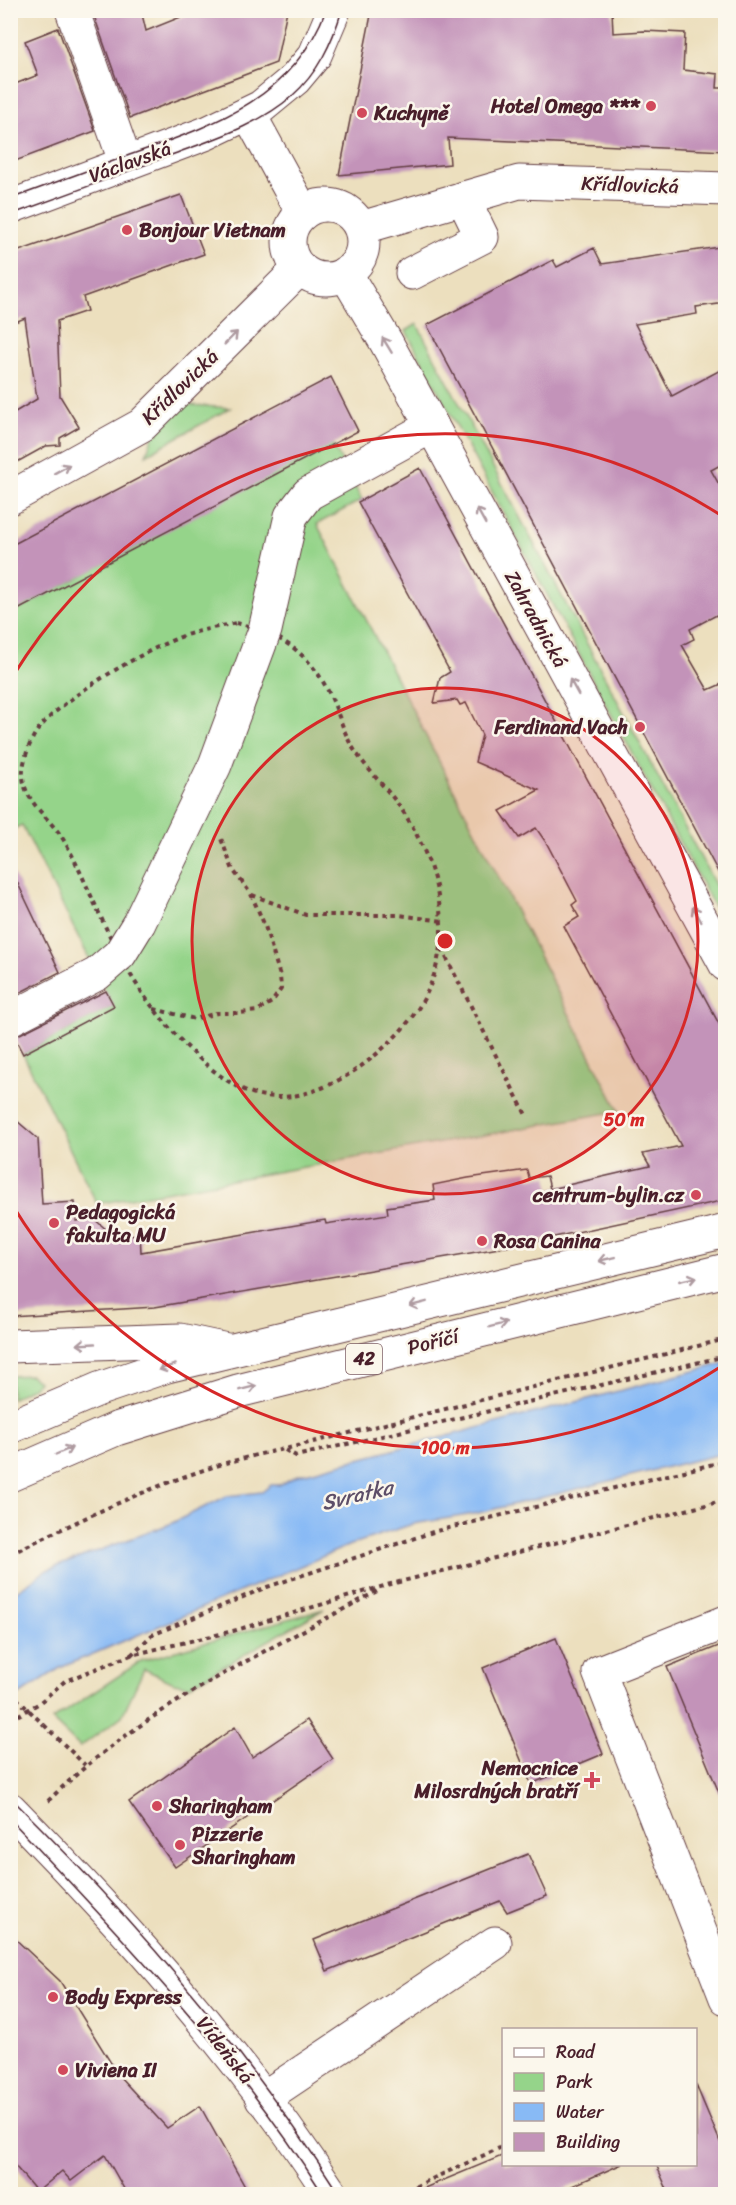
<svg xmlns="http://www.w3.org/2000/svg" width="736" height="2205" viewBox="0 0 736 2205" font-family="Sriracha,sans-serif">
<rect width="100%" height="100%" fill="#fbf7ec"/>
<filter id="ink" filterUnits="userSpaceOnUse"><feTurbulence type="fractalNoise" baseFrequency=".0167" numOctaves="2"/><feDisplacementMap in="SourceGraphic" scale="12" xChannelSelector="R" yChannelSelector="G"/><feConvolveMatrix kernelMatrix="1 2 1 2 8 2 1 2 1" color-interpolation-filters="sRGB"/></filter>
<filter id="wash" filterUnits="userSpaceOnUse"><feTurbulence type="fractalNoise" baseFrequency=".008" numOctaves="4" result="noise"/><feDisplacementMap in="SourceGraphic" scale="24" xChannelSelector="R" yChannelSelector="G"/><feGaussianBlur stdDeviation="1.35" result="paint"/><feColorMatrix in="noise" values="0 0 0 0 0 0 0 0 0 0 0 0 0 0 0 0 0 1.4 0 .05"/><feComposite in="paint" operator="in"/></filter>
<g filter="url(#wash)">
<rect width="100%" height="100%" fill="#ecdfbe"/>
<!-- green -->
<g fill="#95d48a" stroke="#707a5a" stroke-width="1.5">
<polygon points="417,324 725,903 725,927 406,331"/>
<polygon points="165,403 230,408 146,455"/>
<polygon points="332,443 362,500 317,524 619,1111 97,1204 23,1054 113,1006 22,825 11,830 11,613"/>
<polygon points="30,1375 38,1381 35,1386 11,1399 11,1376"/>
<polygon points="324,1609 189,1686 174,1683 144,1669 122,1716 80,1747 52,1720 141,1661"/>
</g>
<!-- water -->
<polygon fill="#88baf5" stroke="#696c90" stroke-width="1.5" points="725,1363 725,1453 474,1514 413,1524 350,1545 60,1668 11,1700 11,1595 47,1570 170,1524 227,1496 262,1492 271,1485 279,1485 298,1475"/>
<g id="blocks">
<!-- building -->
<g fill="#c393b9">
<polygon points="92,10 141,10 146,31 198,10 287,10 276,63 130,118"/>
<polygon points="372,10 612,10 613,33 644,31 685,33 683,70 718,74 717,88 726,88 726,151 448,138 450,164 339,175"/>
<polygon points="58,28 95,131 10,163 10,86 38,75 25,41"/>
<polygon points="181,195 204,254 83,297 87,311 57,321 60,396 79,427 60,438 60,445 46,446 10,466 10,415 37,399 25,318 10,324 10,254"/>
<polygon points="726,246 726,303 696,307 697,314 635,324 672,396 726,367 726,462 711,470 726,497 726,610 690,629 694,639 682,645 708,690 726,682 726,887 427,325 553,260 557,267 594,248 602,264"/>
<polygon points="331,377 358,431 10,614 10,546"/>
<polygon points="420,468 726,1037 726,1200 517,1245 155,1307 10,1316 10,1115 38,1139 42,1204 75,1202 76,1221 94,1219 114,1236 140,1234 141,1252 325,1220 326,1224 388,1214 387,1207 435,1200 433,1185 468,1178 527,1170 529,1178 547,1176 550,1189 650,1166 643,1154 681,1146 564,926 579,917 572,905 577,901 547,844 536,828 519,838 500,811 539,790 475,762 482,735 466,703 460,705 457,700 434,703 440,678 450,672 358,502"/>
<polygon points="10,867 60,972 15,995 10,985"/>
<polygon points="106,991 114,1006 23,1054 14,1037"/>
<polygon points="556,1638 603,1754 531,1784 483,1668"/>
<polygon points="726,1643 726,1806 725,1807 667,1667"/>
<polygon points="307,1720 333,1759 175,1867 129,1802 235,1727 252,1757"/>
<polygon points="528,1854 547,1896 507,1912 500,1901 327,1971 314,1940"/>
<polygon points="10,1934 60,1981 119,2076 167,2128 200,2106 249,2194 127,2194 105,2155 71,2181 62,2171 37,2192 10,2160"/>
<polygon points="696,2085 726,2156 726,2194 669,2194 656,2164 696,2164"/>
<polygon points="504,2155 504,2164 622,2164 554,2194 410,2194"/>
</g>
</g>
</g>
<g filter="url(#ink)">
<use href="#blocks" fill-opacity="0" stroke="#623c41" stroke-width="1.5"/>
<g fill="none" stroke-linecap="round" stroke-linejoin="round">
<!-- minor casing -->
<g stroke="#623c41" stroke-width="35">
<g id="minor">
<polyline points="72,10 126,164"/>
<polyline points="249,114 303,213"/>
<circle cx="326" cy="242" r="37"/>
<polyline points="10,207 207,133 261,107 295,79 315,55 334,10"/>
<polyline points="361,228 519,182 726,189"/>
<polyline points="345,273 386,342 726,965"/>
<polyline points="412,273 482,237 463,198"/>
<polyline points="10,498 142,425 300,268"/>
<polyline points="10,1019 97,974 120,954 139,923 215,765 265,630 291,516 308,494 432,426"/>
<polyline points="10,1346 180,1340 227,1350"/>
<polyline points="726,1622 599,1672 726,1998"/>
<polyline points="262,2099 495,1943"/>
</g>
</g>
<!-- major casing -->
<g stroke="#623c41" stroke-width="35">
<g id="major">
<polyline points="10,1427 99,1389 167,1366 726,1231"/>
<polyline points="10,1475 116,1429 238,1391 726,1270"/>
<path d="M10 1809C127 1928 240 2054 331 2194"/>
</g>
</g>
<!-- path -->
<g stroke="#623c41" stroke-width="4" stroke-dasharray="4.5 4.5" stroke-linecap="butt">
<path d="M236 623C276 632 306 650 326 687 336 705 341 725 350 743 365 769 388 788 404 813 445 876 459 959 409 1021 374 1064 310 1111 252 1093 218 1082 176 1038 155 1010 120 967 99 911 75 861 69 849 63 837 54 827 39 809 21 795 23 769 25 755 31 737 41 726 69 694 143 651 183 636 200 630 218 627 236 623Z"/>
<polyline points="252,895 306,915 399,915 443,921"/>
<polyline points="442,949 526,1115"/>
<polyline points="154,1009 195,1019 217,1013 239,1013 257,1011 272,1002 281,989 280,976 265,926 251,894 233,870 220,836"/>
<polyline points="285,1450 296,1456 726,1356"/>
<path d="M10 1554C99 1511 187 1467 285 1449L726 1339"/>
<polyline points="131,1655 152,1635 267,1587 436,1531 726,1461"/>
<polyline points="10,1720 38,1704 65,1681 131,1655 233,1631 387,1585 726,1500"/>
<polyline points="44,1725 85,1765"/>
<path d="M48 1801C140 1709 266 1652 379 1590"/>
<polyline points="399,2194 504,2146"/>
</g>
<!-- minor -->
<use href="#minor" stroke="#fff" stroke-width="33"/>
<!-- major -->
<use href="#major" stroke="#fff" stroke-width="33"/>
<!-- tram -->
<g stroke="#4a1f2b" stroke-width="1.5">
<path d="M10 199C49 185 88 170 127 156 210 126 292 101 326 10"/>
<path d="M10 215C65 195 119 175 174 154 214 139 259 125 292 96 318 73 332 43 342 10"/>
<path d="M10 1797C132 1917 247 2050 339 2194"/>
<path d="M10 1819C122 1937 236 2057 323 2194"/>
</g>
<!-- path-bridge -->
<polyline stroke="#623c41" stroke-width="4" stroke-dasharray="4.5 4.5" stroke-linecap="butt" points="10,1692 44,1725"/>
</g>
<!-- one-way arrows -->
<defs><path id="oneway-shaft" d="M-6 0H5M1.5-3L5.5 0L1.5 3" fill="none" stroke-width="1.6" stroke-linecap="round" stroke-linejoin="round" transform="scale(1.5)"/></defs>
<g stroke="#ae9aa0">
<use href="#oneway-shaft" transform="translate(231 338) rotate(-45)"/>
<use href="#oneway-shaft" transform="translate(387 345) rotate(-121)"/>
<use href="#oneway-shaft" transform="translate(62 469) rotate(-29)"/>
<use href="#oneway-shaft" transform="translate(481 516) rotate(-119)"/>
<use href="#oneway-shaft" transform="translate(574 687) rotate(-119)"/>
<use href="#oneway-shaft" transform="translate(697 914) rotate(-119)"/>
<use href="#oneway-shaft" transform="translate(607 1259) rotate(167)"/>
<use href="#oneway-shaft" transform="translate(688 1279) rotate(-13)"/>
<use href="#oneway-shaft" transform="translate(418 1304) rotate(166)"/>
<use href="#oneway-shaft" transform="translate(498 1325) rotate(-14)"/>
<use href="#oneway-shaft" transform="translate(86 1344) rotate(177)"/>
<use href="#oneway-shaft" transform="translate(167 1367) rotate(163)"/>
<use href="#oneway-shaft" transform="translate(248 1388) rotate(-14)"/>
<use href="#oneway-shaft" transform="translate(64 1451) rotate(-23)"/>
</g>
</g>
<!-- distance rings -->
<circle cx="445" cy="941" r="253" fill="#d62828" fill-opacity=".12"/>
<g fill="none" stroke="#d62828" stroke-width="3">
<circle cx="445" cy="941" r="253"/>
<path d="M725 1364A507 507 0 0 1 13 1206M13 676A507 507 0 0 1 725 518"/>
</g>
<!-- markers -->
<g fill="#d1495b" stroke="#fbf7ec" stroke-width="2">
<circle cx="651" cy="106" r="6"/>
<circle cx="362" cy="113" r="6"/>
<circle cx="127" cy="230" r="6"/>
<circle cx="640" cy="727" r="6"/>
<circle cx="696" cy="1195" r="6"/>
<circle cx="54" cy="1223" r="6"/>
<circle cx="482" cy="1241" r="6"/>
<path d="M589 1771h6v6h6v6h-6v6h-6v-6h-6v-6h6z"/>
<circle cx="157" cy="1806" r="6"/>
<circle cx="180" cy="1845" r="6"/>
<circle cx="53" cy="1997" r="6"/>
<circle cx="63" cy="2070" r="6"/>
</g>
<g text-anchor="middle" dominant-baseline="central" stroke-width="5" stroke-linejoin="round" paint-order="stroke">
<!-- shield labels -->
<rect fill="#fbf7ec" stroke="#7f6065" stroke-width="1.5" x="346" y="1344" width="36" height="30" rx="4.5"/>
<g font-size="18" font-weight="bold" fill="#4a1f2b">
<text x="364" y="1359">42</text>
</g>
<!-- poi labels -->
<g font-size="20" font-weight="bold" fill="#4a1f2b" stroke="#fbf7ec" text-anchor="start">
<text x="639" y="106" text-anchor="end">Hotel Omega ***</text>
<text x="374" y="113">Kuchyně</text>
<text x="139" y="230">Bonjour Vietnam</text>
<text x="628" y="727" text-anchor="end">Ferdinand Vach</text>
<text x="684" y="1195" text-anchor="end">centrum-bylin.cz</text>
<text x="66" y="1212">Pedagogická<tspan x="66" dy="23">fakulta MU</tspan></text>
<text x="494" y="1241">Rosa Canina</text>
<text x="578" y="1768" text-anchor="end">Nemocnice<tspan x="578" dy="23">Milosrdných bratří</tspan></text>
<text x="169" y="1806">Sharingham</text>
<text x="192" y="1834">Pizzerie<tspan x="192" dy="23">Sharingham</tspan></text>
<text x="65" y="1997">Body Express</text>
<text x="75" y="2070">Viviena II</text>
</g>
<!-- street labels -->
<g font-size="20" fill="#4a1f2b" stroke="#fbf7ec">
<text transform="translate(130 162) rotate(-20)">Václavská</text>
<text transform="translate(630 185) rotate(2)">Křídlovická</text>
<text transform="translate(180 387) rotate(-44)">Křídlovická</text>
<text transform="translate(536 619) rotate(61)">Zahradnická</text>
<text transform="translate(433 1342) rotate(-14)">Poříčí</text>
<text transform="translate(225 2050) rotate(52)">Vídeňská</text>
</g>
<!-- water labels -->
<g font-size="21" font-style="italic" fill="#5d4e68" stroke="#fbf7ec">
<text transform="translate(357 1495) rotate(-13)">Svratka</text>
</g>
</g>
<circle cx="445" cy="941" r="9" fill="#d62828" stroke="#fbf7ec" stroke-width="3"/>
<g font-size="18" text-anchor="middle" font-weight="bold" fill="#d62828" stroke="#fbf7ec" stroke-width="5" stroke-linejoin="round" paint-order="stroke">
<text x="624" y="1126">50 m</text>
<text x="445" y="1454">100 m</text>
</g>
<!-- margin -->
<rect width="736" height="2205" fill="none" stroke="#fbf7ec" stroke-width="36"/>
<!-- legend -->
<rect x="502" y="2028" width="195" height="138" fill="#fbf7ec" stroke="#b4a19f" stroke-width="1.5"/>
<rect x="514" y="2048" width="30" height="9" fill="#ffffff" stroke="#b4a19f" stroke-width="1.5"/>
<text x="556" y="2058" font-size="18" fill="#4a1f2b">Road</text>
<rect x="514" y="2073" width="30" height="18" fill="#95d48a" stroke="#b4a19f" stroke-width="1.5"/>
<text x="556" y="2088" font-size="18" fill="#4a1f2b">Park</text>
<rect x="514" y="2103" width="30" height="18" fill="#88baf5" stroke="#b4a19f" stroke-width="1.5"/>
<text x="556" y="2118" font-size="18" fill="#4a1f2b">Water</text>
<rect x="514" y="2133" width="30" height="18" fill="#c393b9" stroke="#b4a19f" stroke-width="1.5"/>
<text x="556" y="2148" font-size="18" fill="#4a1f2b">Building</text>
</svg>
